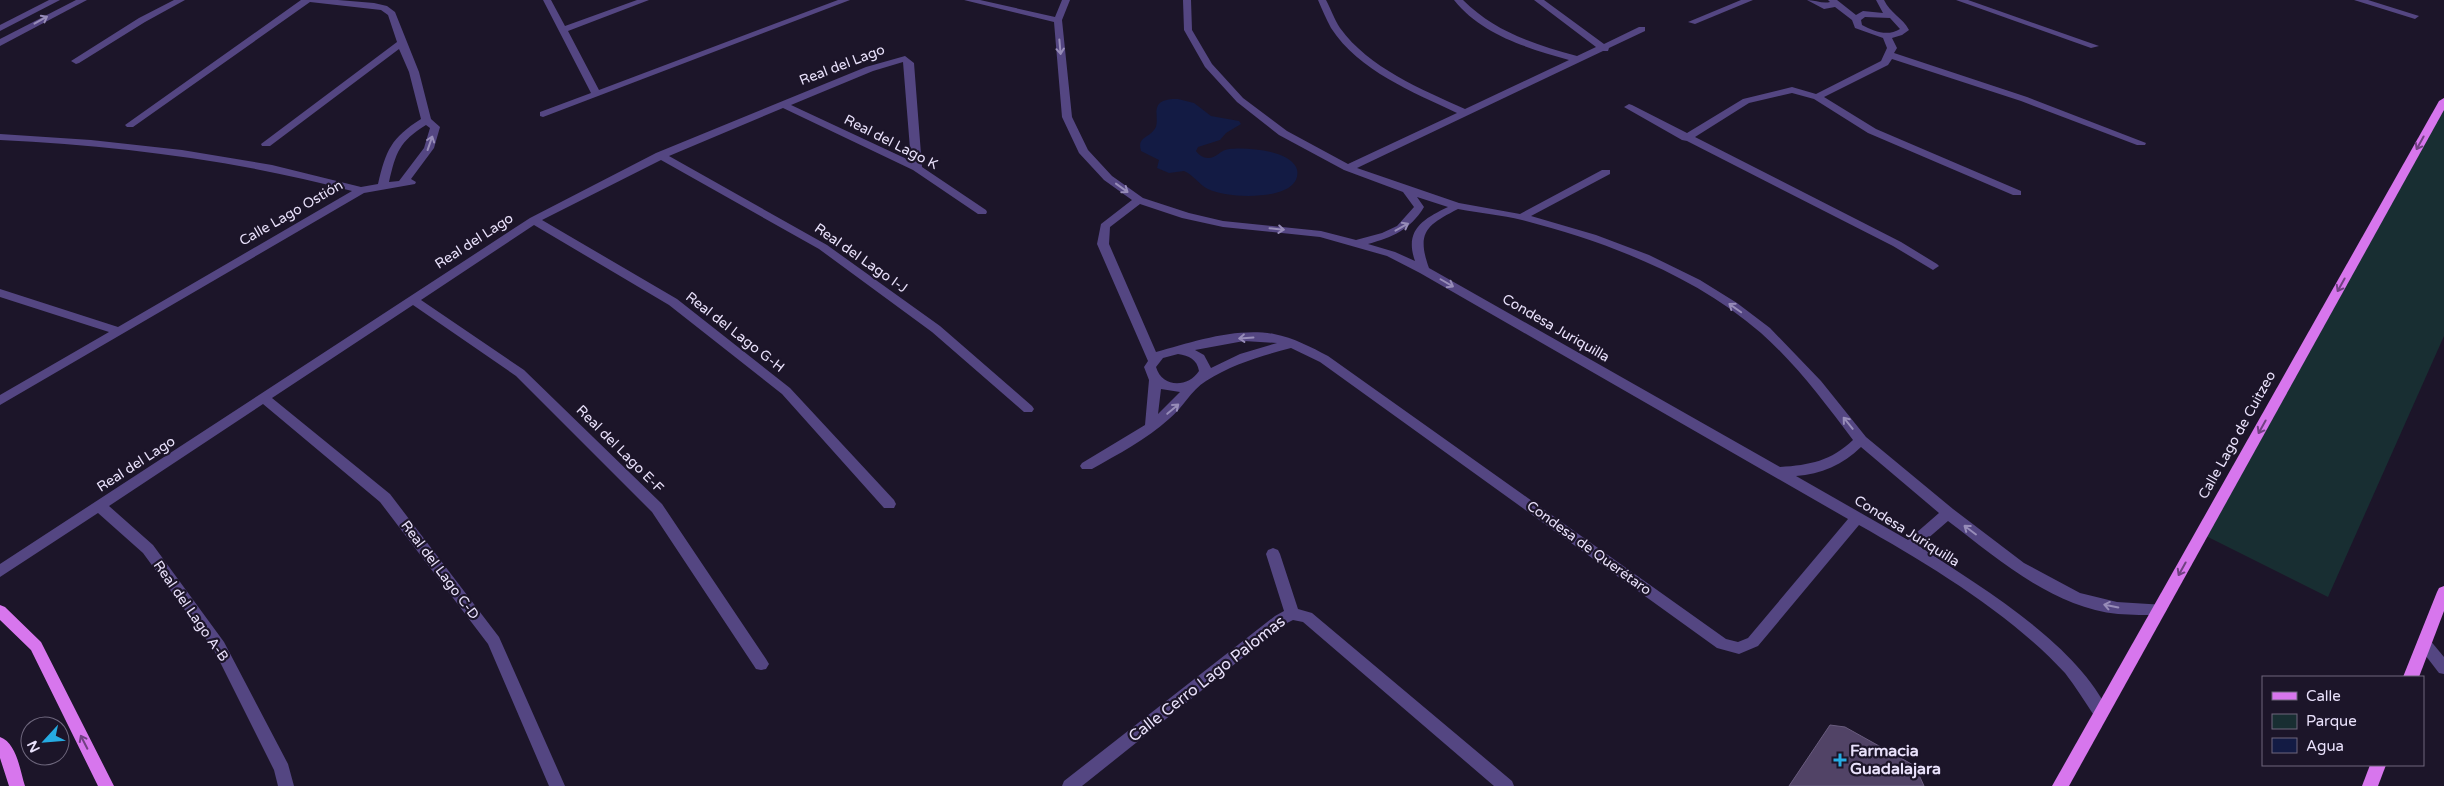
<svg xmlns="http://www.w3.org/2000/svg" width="2444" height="786" viewBox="0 0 2444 786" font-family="'Varela Round',sans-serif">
<rect width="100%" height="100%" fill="#1c1529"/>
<!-- green -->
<polygon fill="#182e32" points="2444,101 2444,336 2328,597 2202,534"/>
<!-- water -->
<path fill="#131b44" d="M1178 99 1194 103 1211 116 1239 121 1241 124 1226 133 1220 140 1198 147 1196 151C1199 155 1203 158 1208 158 1217 158 1220 150 1229 149 1246 147 1287 150 1296 167 1299 173 1297 180 1293 184 1279 200 1225 198 1208 189 1199 185 1194 175 1184 171L1169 173 1157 168 1159 160 1141 151C1137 137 1147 139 1154 130 1163 120 1144 98 1178 99Z"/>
<!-- building -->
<polygon fill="#514366" stroke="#695c7e" points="1830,725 1845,727 1915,766 1924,786 1789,786"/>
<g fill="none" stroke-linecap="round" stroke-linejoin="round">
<!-- minor -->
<g fill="#544682" fill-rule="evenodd">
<polygon points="49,0 60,0 0,31 0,25"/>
<polygon points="76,0 87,0 0,46 0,39"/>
<polygon points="174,0 185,0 145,22 79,63 76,64 71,61 139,18"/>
<path d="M301 0H338L374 3 387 6 395 12 419 72 431 119 440 127 434 148 411 179 416 182 415 184 364 193 0 405V395L109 332 0 297V289L118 327 352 191C236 160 119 146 0 140V134L91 140 182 150 272 165 361 187 378 184C386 150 391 138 421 119L409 72 399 49 270 146H262L261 144 397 42 388 15 381 10 310 2 133 127H127L125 125ZM426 125 430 128 424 148 399 181 389 182C396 152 399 142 426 125Z"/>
<polygon points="543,0 551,0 565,26 637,0 649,0 568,31 599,90 838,0 850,0 543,117 540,116 540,112 591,93"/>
<path d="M964 0H980L1055 17 1062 0H1070L1062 20 1072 117 1088 150 1112 176 1143 198 1189 213 1223 221 1321 231 1356 240 1382 233 1397 226 1414 207 1403 192 1344 170 1279 135 1237 102 1205 67 1184 30 1183 0H1191L1192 30 1212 64 1243 98 1287 131 1348 164 1457 113C1413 92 1359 71 1331 28 1326 19 1322 9 1318 0H1326C1331 9 1334 19 1340 28 1369 68 1421 89 1465 109L1569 60C1527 48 1482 35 1454 0H1463C1495 32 1534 44 1577 56L1596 47 1534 0H1544L1604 44 1639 27H1645V31L1609 48 1608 51H1603L1357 168 1459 203 1520 214 1602 170H1610V174L1531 216 1596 235 1649 255 1700 280 1737 303 1770 328 1821 381 1866 437 1953 509 2024 563 2080 593 2117 602 2165 605 2167 609 2165 613 2160 615C2146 615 2132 615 2118 614 2052 607 1998 559 1948 521L1919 546C1982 588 2075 642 2109 712L2107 717 2101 719 2095 717C2085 702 2076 687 2065 673 2011 614 1928 564 1859 525L1758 646 1739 654 1717 648 1320 362 1291 348C1261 356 1233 364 1206 381 1191 390 1183 408 1169 419 1146 440 1118 454 1092 469H1082L1080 466 1082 463 1145 425 1149 380 1144 367 1148 361 1097 244 1101 224 1132 200 1104 180 1079 153 1062 117 1054 22ZM1417 197 1448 207C1423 219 1404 230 1415 261L1395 252 1368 244C1393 237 1410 230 1424 207ZM1140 204 1182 218 1223 227 1320 237 1387 256 1420 273 1848 519 1748 638 1738 642 1726 639 1328 356C1311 347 1294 338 1274 334 1236 327 1192 342 1156 352L1109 244 1110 227ZM1458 209C1480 213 1502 215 1522 220 1607 242 1694 275 1761 333 1796 364 1825 403 1853 440 1831 461 1810 465 1780 467L1429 268C1416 232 1427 225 1458 209ZM1244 341 1277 343 1240 354 1211 368 1204 355 1195 350ZM1178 354C1189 356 1197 359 1199 371 1188 388 1162 388 1156 367L1163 358ZM1161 389 1180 392 1158 414ZM1861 447 1939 513 1908 540 1796 476C1821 474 1843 465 1861 447Z"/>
<polygon points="1741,0 1753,0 1695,24 1688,22"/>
<path d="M1807 0C1815 0 1823 4 1830 2L1828 0H1837L1856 15 1863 11 1883 13 1876 0H1884C1890 13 1903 18 1909 30L1902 35 1892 38 1897 48 1894 53 2027 97 2146 143 2145 145H2137L2021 101 1892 59 1888 65 1824 97 1876 129 2021 191V195H2013L1868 133 1814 99 1792 93 1749 103 1695 137 1901 242 1937 264 1939 266 1933 270 1893 246 1687 141 1682 140 1624 107 1629 104 1632 105 1687 133 1743 99 1792 87 1816 94 1881 61 1887 48 1883 38 1855 28 1852 20 1835 7 1824 9ZM1865 17 1890 18 1900 29C1887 37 1874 31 1862 25L1861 20Z"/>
<polygon points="1956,0 1968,0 2099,46 2091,48"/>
<polygon points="2354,0 2368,0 2419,16 2415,19"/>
<path d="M905 56 914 63 922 167 986 210 987 212 986 214H978L913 170 783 108 669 156 827 245 940 326 1032 406 1034 409 1032 412H1024L932 332 819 249 661 160 542 220 677 299 790 388 894 500 896 504 894 508H884L782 394 669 305 534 225 421 300 524 370 662 504 766 659 769 664 766 669 761 670 756 669 652 512 516 376 413 305 272 398 390 494 499 637 565 786H549L488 644 380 502 263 404 109 506 153 545 224 642 288 764 294 786H278L274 770 214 650 143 553 98 513 0 577V564L530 218 656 153 866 67ZM903 62 911 161 791 105 873 71Z"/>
<polygon points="1273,548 1278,550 1280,554 1298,609 1312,613 1512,781 1514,786 1494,786 1303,622 1293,620 1285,624 1082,786 1062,786 1064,781 1275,616 1284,611 1266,554 1268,550"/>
<polygon points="2424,637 2429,639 2444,657 2444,674 2439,673 2419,647 2417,643 2419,639"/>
</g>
<!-- major -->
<g fill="#d776ed" fill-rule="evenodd">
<polygon points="2444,98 2444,110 2069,786 2052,786 2439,101"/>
<polygon points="2444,586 2444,611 2419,677 2403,677 2437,592 2439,588"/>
<polygon points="0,605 5,607 41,642 114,786 98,786 31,650 0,620"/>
<path d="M0 737C17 743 20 771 25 786H9L0 758Z"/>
<polygon points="2370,765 2386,765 2378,786 2362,786"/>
</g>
</g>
<!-- one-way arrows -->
<defs><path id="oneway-shaft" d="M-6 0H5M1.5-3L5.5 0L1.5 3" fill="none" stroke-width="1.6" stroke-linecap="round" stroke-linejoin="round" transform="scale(1.25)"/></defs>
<g stroke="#978cb8">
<use href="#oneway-shaft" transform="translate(41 20) rotate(-29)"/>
<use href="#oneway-shaft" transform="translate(1060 47) rotate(85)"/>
<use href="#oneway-shaft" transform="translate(430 143) rotate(-71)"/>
<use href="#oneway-shaft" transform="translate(1122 188) rotate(36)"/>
<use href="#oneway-shaft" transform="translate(1402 227) rotate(-29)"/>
<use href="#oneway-shaft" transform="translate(1277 229) rotate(6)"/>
<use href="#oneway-shaft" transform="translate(1447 283) rotate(30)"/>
<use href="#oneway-shaft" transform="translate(1735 308) rotate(-145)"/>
<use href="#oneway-shaft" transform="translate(1246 338) rotate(176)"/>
<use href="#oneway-shaft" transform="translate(1173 409) rotate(-40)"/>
<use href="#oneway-shaft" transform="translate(1848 423) rotate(-129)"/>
<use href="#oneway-shaft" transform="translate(1970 530) rotate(-143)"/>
<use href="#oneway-shaft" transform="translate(2111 606) rotate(-169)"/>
</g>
<g stroke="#704181">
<use href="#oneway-shaft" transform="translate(2420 143) rotate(119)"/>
<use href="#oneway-shaft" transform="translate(2341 285) rotate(119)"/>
<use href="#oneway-shaft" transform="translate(2262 427) rotate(119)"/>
<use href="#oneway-shaft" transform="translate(2182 569) rotate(119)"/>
<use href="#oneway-shaft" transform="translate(84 742) rotate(-117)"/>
</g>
<!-- markers -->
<path fill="#26abe2" stroke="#1c1529" stroke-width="2" d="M1837.5 752.5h5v5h5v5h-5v5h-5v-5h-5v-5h5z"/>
<g text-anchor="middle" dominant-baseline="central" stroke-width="4.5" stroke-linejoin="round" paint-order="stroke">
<!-- street labels -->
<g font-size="14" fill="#e9e1fb" stroke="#1c1529">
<text transform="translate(842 65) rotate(-21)">Real del Lago</text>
<text transform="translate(891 142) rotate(27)">Real del Lago K</text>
<text transform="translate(291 213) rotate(-30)">Calle Lago Ostión</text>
<text transform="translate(474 241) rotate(-33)">Real del Lago</text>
<text transform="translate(861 258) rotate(35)">Real del Lago I-J</text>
<text transform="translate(1556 328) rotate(30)">Condesa Juriquilla</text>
<text transform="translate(735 332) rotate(38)">Real del Lago G-H</text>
<text transform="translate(2237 435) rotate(-61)">Calle Lago de Cuitzeo</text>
<text transform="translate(620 449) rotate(45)">Real del Lago E-F</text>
<text transform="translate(136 464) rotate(-33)">Real del Lago</text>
<text transform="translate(1907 531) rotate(32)">Condesa Juriquilla</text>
<text transform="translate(1589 548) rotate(36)">Condesa de Querétaro</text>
<text transform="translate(440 570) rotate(53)">Real del Lago C-D</text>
<text transform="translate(191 611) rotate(55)">Real del Lago A-B</text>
</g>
<!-- near-street labels -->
<g font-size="16" fill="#e9e1fb" stroke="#1c1529">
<text transform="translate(1207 679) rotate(-38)">Calle Cerro Lago Palomas</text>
</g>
<!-- near-poi labels -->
<g font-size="16" font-weight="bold" fill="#e9e1fb" stroke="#1c1529" text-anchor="start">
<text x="1850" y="751">Farmacia<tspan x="1850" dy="18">Guadalajara</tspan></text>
</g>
</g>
<!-- legend -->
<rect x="2262" y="676" width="162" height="90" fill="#1c1529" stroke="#6e677d"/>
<rect x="2272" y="692" width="25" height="8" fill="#d776ed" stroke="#6e677d"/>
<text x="2306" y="701" font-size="15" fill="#e9e1fb">Calle</text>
<rect x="2272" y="714" width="25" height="15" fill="#182e32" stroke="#6e677d"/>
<text x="2306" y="726" font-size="15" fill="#e9e1fb">Parque</text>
<rect x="2272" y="738" width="25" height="15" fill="#131b44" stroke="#6e677d"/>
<text x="2306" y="751" font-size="15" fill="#e9e1fb">Agua</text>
<!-- north arrow -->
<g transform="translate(45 741) rotate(244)"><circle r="24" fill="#1c1529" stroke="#6e677d"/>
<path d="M0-4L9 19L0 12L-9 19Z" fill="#26abe2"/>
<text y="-8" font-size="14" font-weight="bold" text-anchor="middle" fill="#e9e1fb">N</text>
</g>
</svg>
